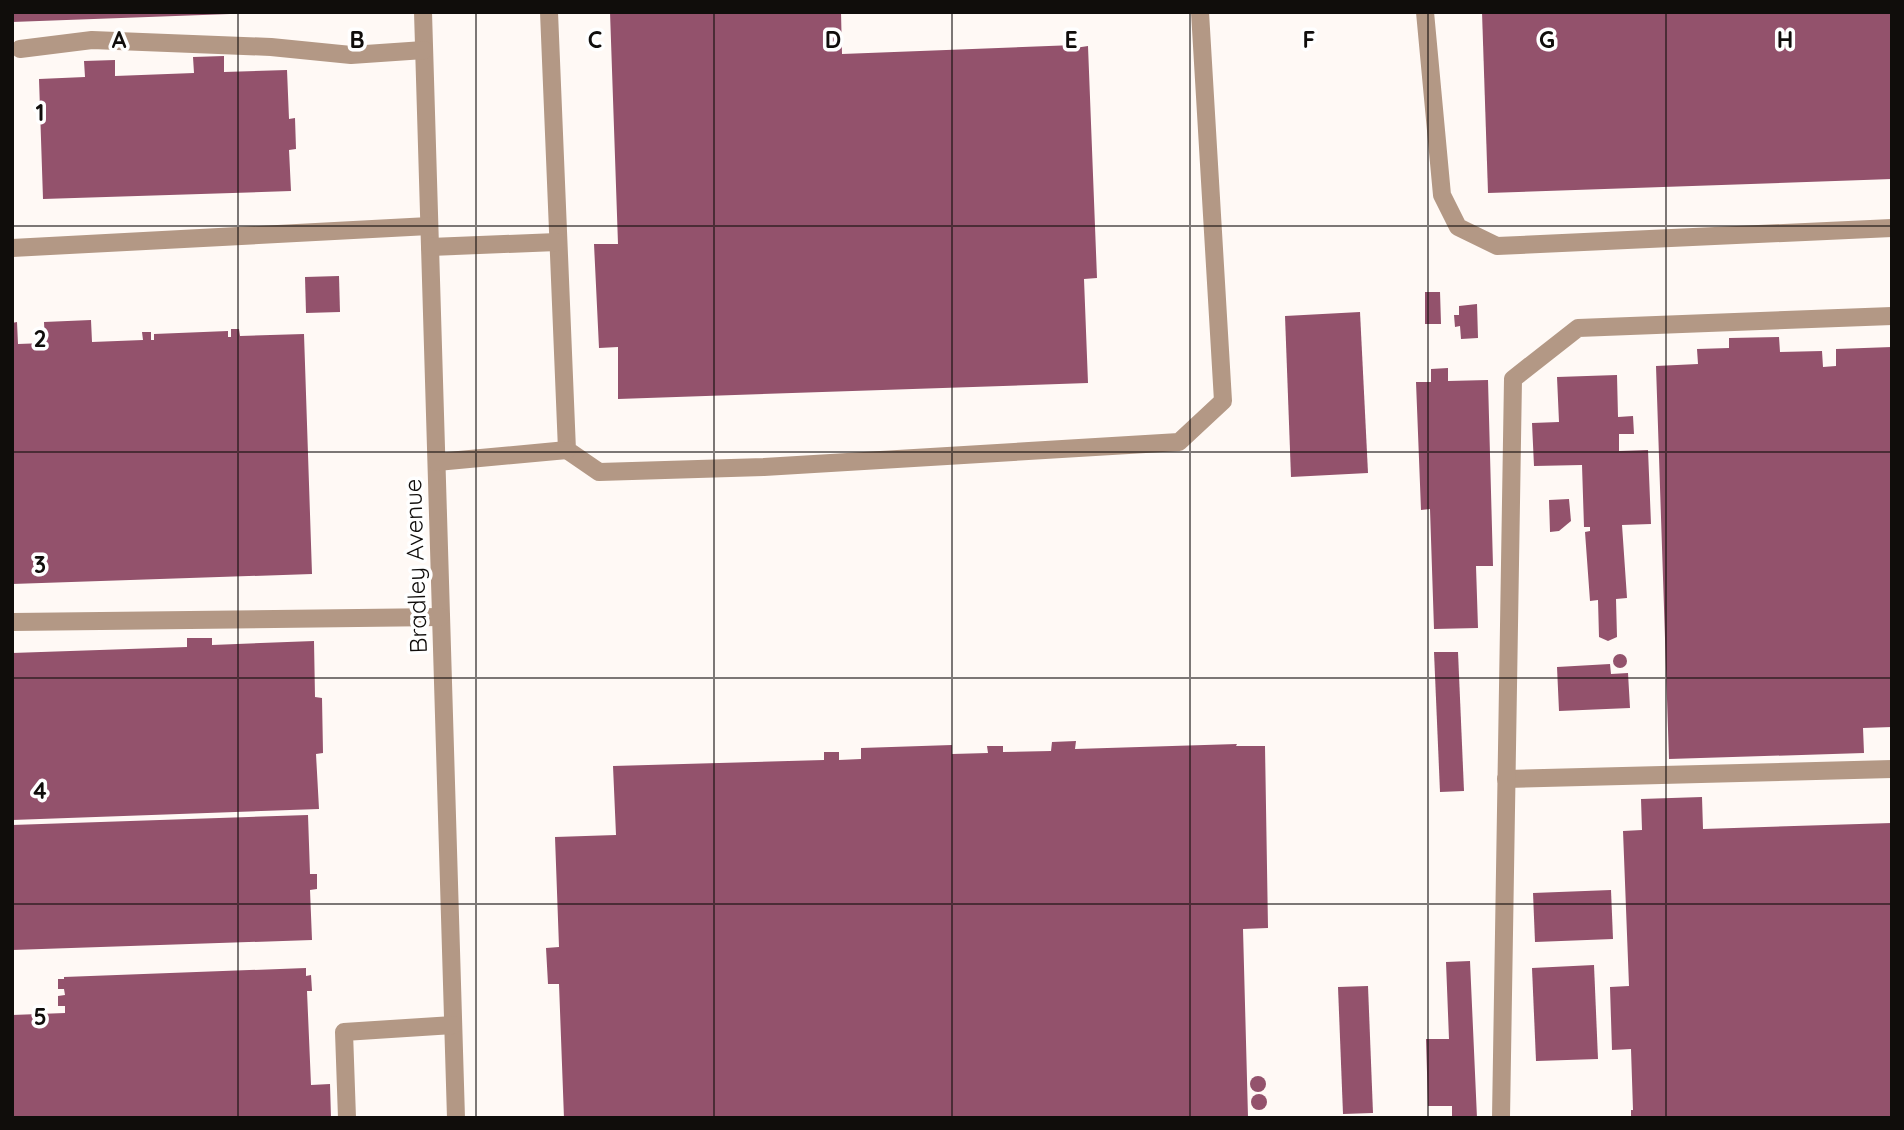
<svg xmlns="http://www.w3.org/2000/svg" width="1904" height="1130" viewBox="0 0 1904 1130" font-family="Quicksand,sans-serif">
<rect width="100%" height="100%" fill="#fff9f5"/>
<!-- building -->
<g fill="#93526c">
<polygon points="12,12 230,12 230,14 12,22"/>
<polygon points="610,12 841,12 842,54 1075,45 1075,48 1088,46 1097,278 1084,279 1088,383 618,399 618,347 599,348 594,244 618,244"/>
<polygon points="1482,12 1892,12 1892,179 1488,193"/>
<polygon points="224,56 224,72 287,70 289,119 295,118 296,149 289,150 291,191 43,199 39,79 85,77 84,61 115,60 115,76 194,73 193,57"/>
<polygon points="339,276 340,312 306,313 305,277"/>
<polygon points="1425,292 1440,292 1441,324 1425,324"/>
<polygon points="1477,304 1478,338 1461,339 1460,326 1455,327 1454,315 1459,315 1459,306"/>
<polygon points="1360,312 1368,473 1291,477 1285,316"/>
<polygon points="91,320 92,342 143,340 142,332 151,332 151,340 154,340 154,334 228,331 228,337 231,337 231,329 239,329 240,336 304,334 312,574 12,584 12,323 17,322 18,344 45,343 44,322"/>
<polygon points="1779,337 1780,352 1822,351 1823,367 1836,366 1836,349 1892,347 1892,727 1863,728 1864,753 1669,759 1656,366 1698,364 1697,349 1729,348 1729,338"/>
<polygon points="1448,368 1448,381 1488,380 1493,566 1476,566 1478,628 1434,629 1430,509 1421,510 1416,382 1431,382 1431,369"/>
<polygon points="1617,375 1618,417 1633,416 1634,434 1619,434 1619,451 1648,450 1651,524 1622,525 1627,598 1616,599 1617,637 1608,641 1599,637 1598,600 1590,601 1585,532 1590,531 1590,527 1584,527 1582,465 1534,466 1532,423 1559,422 1557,377"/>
<polygon points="1569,499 1571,521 1559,531 1550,532 1549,500"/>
<polygon points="187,638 212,638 212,645 314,641 315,697 322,698 323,753 316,754 319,809 12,820 12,653 187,647"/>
<polygon points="1434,652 1458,652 1464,791 1440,792"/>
<circle cx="1620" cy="661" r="7"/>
<polygon points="1610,664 1611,674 1628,673 1630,708 1559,711 1557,667"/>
<polygon points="1076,741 1075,749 1237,744 1236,746 1265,746 1268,928 1243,929 1248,1117 564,1118 559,984 548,984 546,948 559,947 555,837 616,835 613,766 824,760 824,752 839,752 839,760 861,759 861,748 952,745 952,754 988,753 987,746 1003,746 1003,752 1051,751 1052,742"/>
<polygon points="1702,797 1703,829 1892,823 1892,1118 1631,1118 1631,1110 1633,1110 1631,1049 1612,1050 1610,987 1629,986 1623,831 1642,830 1641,799"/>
<polygon points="308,815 310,874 317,874 317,889 310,890 312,940 12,950 12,825"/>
<polygon points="1611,890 1613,939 1535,942 1533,893"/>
<polygon points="1470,961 1477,1118 1452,1118 1452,1106 1428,1106 1426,1039 1449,1039 1446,962"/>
<polygon points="1594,965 1598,1059 1536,1061 1532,968"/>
<polygon points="306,968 306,976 311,975 312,991 307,991 311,1085 330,1084 331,1118 12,1118 12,1015 65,1013 65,1006 58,1006 58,996 65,995 64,989 58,989 58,979 64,979 64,977"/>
<polygon points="1368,986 1373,1113 1343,1114 1338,987"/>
<circle cx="1258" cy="1084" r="8"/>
<circle cx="1259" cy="1102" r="8"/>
</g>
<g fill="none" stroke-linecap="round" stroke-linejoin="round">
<!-- minor -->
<g stroke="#b39885" stroke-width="18">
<polyline points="423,12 456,1118"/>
<polyline points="549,12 567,450 599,472 764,467 1179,442 1223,401 1200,12"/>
<polyline points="1425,12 1442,195 1458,227 1497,246 1892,228"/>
<polyline points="20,49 92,40 271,47 351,55 424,50"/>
<polyline points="430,247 557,242"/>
<polyline points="12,248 429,226"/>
<polyline points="437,462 567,450"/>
<polyline points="12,622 441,617"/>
<polyline points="1506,779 1892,769"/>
<polyline points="347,1118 344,1032 453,1025"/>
<polyline points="1501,1118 1513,379 1578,328 1892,316"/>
</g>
</g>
<!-- grid -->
<path fill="none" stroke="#100d0b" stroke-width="2" stroke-opacity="0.55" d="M238 12V1118M476 12V1118M714 12V1118M952 12V1118M1190 12V1118M1428 12V1118M1666 12V1118M12 226H1892M12 452H1892M12 678H1892M12 904H1892"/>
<g text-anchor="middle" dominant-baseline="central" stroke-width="7" stroke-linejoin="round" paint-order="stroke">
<!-- street labels -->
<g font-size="24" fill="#100d0b" stroke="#fff">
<text transform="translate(415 566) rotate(-92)">Bradley Avenue</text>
</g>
</g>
<g font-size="23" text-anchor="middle" font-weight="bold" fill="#100d0b" stroke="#fff" stroke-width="7" stroke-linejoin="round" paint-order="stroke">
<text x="119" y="48">A</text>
<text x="357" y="48">B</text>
<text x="595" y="48">C</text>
<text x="833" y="48">D</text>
<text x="1071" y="48">E</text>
<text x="1309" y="48">F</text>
<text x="1547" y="48">G</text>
<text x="1785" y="48">H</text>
<text x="40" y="121">1</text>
<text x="40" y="347">2</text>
<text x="40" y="573">3</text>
<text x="40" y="799">4</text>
<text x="40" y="1025">5</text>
</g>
<!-- border -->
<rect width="1904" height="1130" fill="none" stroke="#100d0b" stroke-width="28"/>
</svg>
